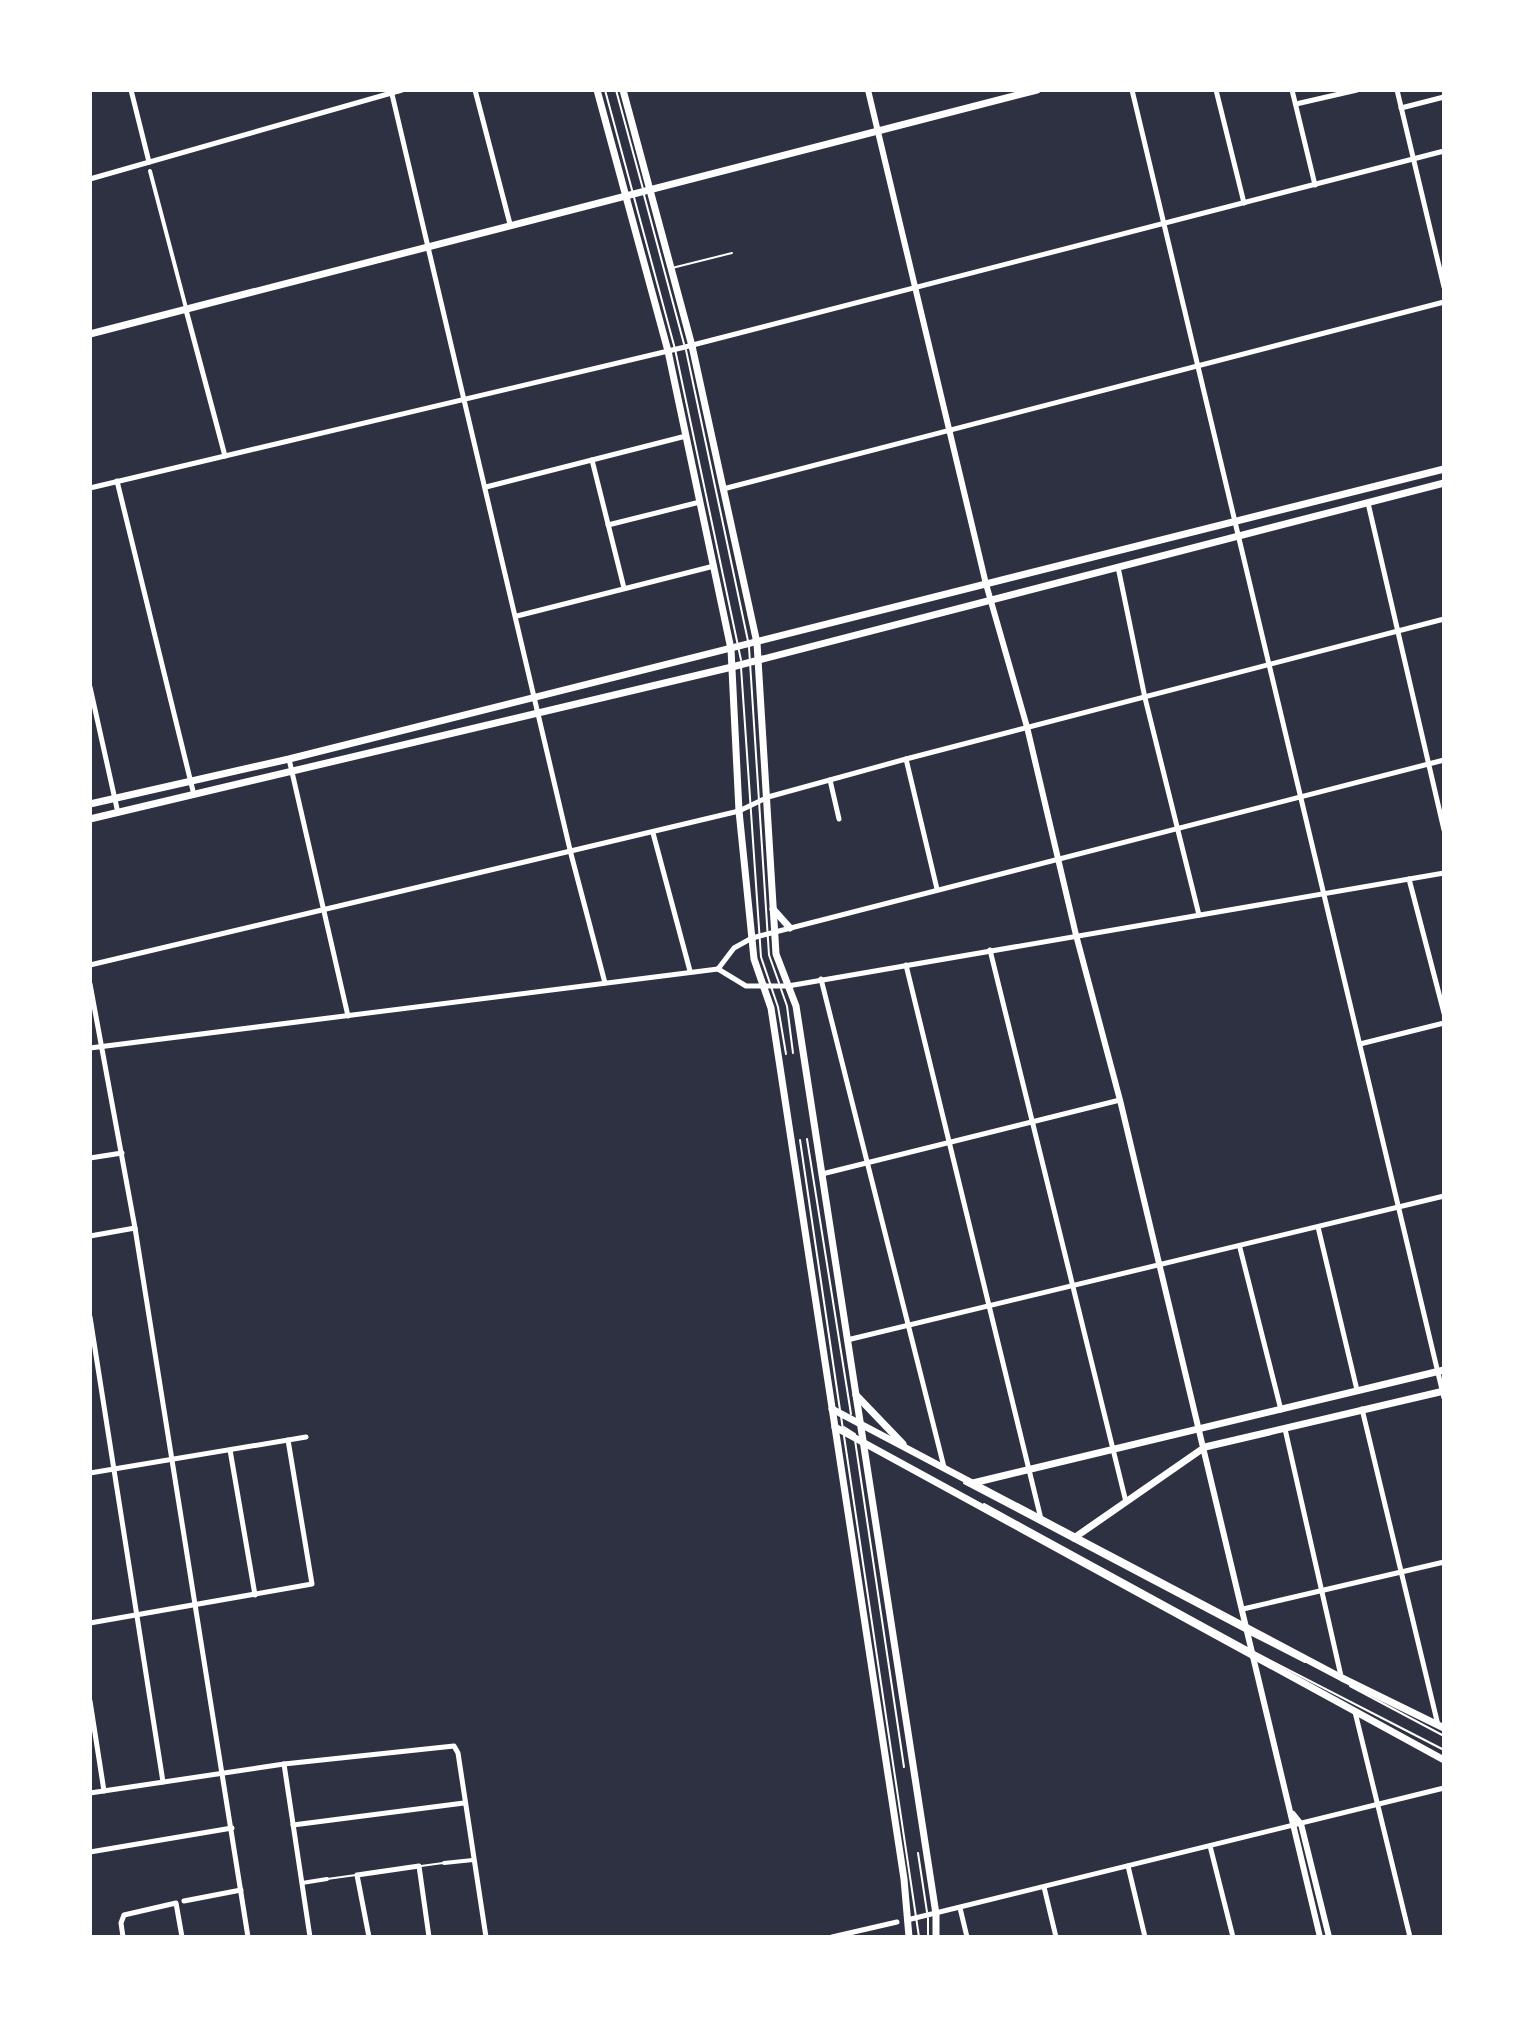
<svg xmlns="http://www.w3.org/2000/svg" width="1534" height="2027" viewBox="0 0 1534 2027" font-family="'Open Sans',sans-serif">
<rect width="100%" height="100%" fill="#2d3142"/>
<g fill="none" stroke-linecap="round" stroke-linejoin="round">
<!-- service -->
<g stroke="#fff" stroke-width="2">
<polyline points="605,90 675,349 741,660"/>
<polyline points="616,90 643,189"/>
<polyline points="644,195 684,344"/>
<polyline points="672,268 732,253"/>
<polyline points="686,350 748,641"/>
<polyline points="749,647 769,955 779,983"/>
<polyline points="741,667 761,957 778,1007 786,1054"/>
<polyline points="781,989 787,1006 793,1053"/>
<polyline points="807,1139 851,1414"/>
<polyline points="800,1140 840,1410"/>
<polyline points="841,1416 843,1430"/>
<polyline points="844,1427 855,1434"/>
<polyline points="844,1436 919,1937"/>
<polyline points="855,1440 904,1767"/>
<polyline points="964,1483 1245,1631"/>
<polyline points="984,1504 1249,1649"/>
<polyline points="1250,1634 1305,1662"/>
<polyline points="1254,1652 1444,1750"/>
<polyline points="1350,1686 1444,1736"/>
<polyline points="918,1853 927,1912"/>
<polyline points="421,1866 443,1863"/>
<polyline points="327,1879 356,1875"/>
<polyline points="928,1918 928,1937"/>
</g>
<!-- pedestrian -->
<g stroke="#fff" stroke-width="4">
<polyline points="150,171 186,308"/>
<polyline points="444,1863 473,1860"/>
<polyline points="302,1883 327,1879"/>
</g>
<!-- minor -->
<g stroke="#fff" stroke-width="5">
<polyline points="131,90 149,162"/>
<polyline points="391,90 571,854 605,983"/>
<polyline points="475,90 510,224"/>
<polyline points="1132,90 1444,1398"/>
<polyline points="1216,90 1244,203"/>
<polyline points="1292,90 1315,185"/>
<polyline points="1397,90 1444,287"/>
<polyline points="1296,104 1357,90"/>
<polyline points="1401,108 1444,97"/>
<polyline points="90,179 402,90"/>
<polyline points="186,310 225,456"/>
<polyline points="592,460 624,588"/>
<polyline points="117,481 194,795"/>
<polyline points="486,487 686,436"/>
<polyline points="90,488 685,347 1444,151"/>
<polyline points="723,489 1444,302"/>
<polyline points="1368,503 1444,830"/>
<polyline points="608,525 700,502"/>
<polyline points="1118,567 1145,698 1199,915"/>
<polyline points="517,616 714,566"/>
<polyline points="90,687 118,813"/>
<polyline points="289,759 348,1016"/>
<polyline points="906,759 937,889"/>
<polyline points="830,780 839,819"/>
<polyline points="653,833 690,971"/>
<polyline points="1409,879 1444,1013"/>
<polyline points="990,950 1126,1502"/>
<polyline points="90,965 739,811 768,797 906,759 1444,619"/>
<polyline points="906,965 1041,1519"/>
<polyline points="718,969 734,948 752,938 1444,760"/>
<polyline points="718,969 746,986 788,986 1444,873"/>
<polyline points="821,979 944,1467"/>
<polyline points="90,984 135,1228 248,1937"/>
<polyline points="1360,1044 1444,1023"/>
<polyline points="90,1048 718,969"/>
<polyline points="90,1158 122,1153"/>
<polyline points="822,1174 1120,1100"/>
<polyline points="1318,1227 1357,1390"/>
<polyline points="90,1236 135,1228"/>
<polyline points="1240,1248 1281,1410"/>
<polyline points="90,1317 163,1782"/>
<polyline points="847,1340 1444,1196"/>
<polyline points="1362,1409 1438,1725"/>
<polyline points="1285,1429 1341,1676"/>
<polyline points="230,1450 255,1595"/>
<polyline points="90,1473 306,1437"/>
<polyline points="1243,1609 1444,1562"/>
<polyline points="90,1623 312,1584 288,1440"/>
<polyline points="90,1701 104,1791"/>
<polyline points="1355,1712 1410,1937"/>
<polyline points="284,1764 310,1937"/>
<polyline points="90,1793 284,1764 454,1746 458,1753 486,1937"/>
<polyline points="293,1825 464,1803"/>
<polyline points="1210,1846 1233,1937"/>
<polyline points="90,1852 232,1828"/>
<polyline points="1128,1866 1145,1937"/>
<polyline points="1044,1887 1056,1937"/>
<polyline points="184,1901 241,1890"/>
<polyline points="960,1908 967,1937"/>
<polyline points="907,1920 1444,1788"/>
<polyline points="123,1937 121,1923 124,1915 176,1903 182,1937"/>
<polyline points="369,1937 357,1875 419,1866 429,1937"/>
<polyline points="832,1937 897,1922"/>
</g>
<!-- tertiary -->
<g stroke="#fff" stroke-width="6">
<polyline points="868,90 986,584 1027,727 1076,935 1120,1100 1320,1937"/>
<polyline points="1293,1814 1301,1824 1329,1937"/>
</g>
<!-- secondary -->
<g stroke="#fff" stroke-width="7">
<polyline points="90,334 1037,90"/>
<polyline points="90,804 289,759 1444,469"/>
<polyline points="90,819 732,667 1444,483"/>
<polyline points="973,1483 1444,1370"/>
<polyline points="1074,1538 1205,1447 1444,1391"/>
</g>
<!-- primary -->
<g stroke="#fff" stroke-width="7">
<polyline points="597,90 668,351 731,649 739,811 754,959 771,1008 904,1879 909,1937"/>
<polyline points="623,90 692,346 757,643 776,954 796,1006 936,1914 936,1937"/>
<polyline points="773,909 790,928"/>
<polyline points="856,1395 903,1444"/>
<polyline points="832,1409 1342,1678 1444,1728"/>
<polyline points="835,1427 1444,1760"/>
</g>
</g>
<!-- border -->
<rect width="1534" height="2027" fill="none" stroke="#ffffff" stroke-width="184"/>
</svg>
